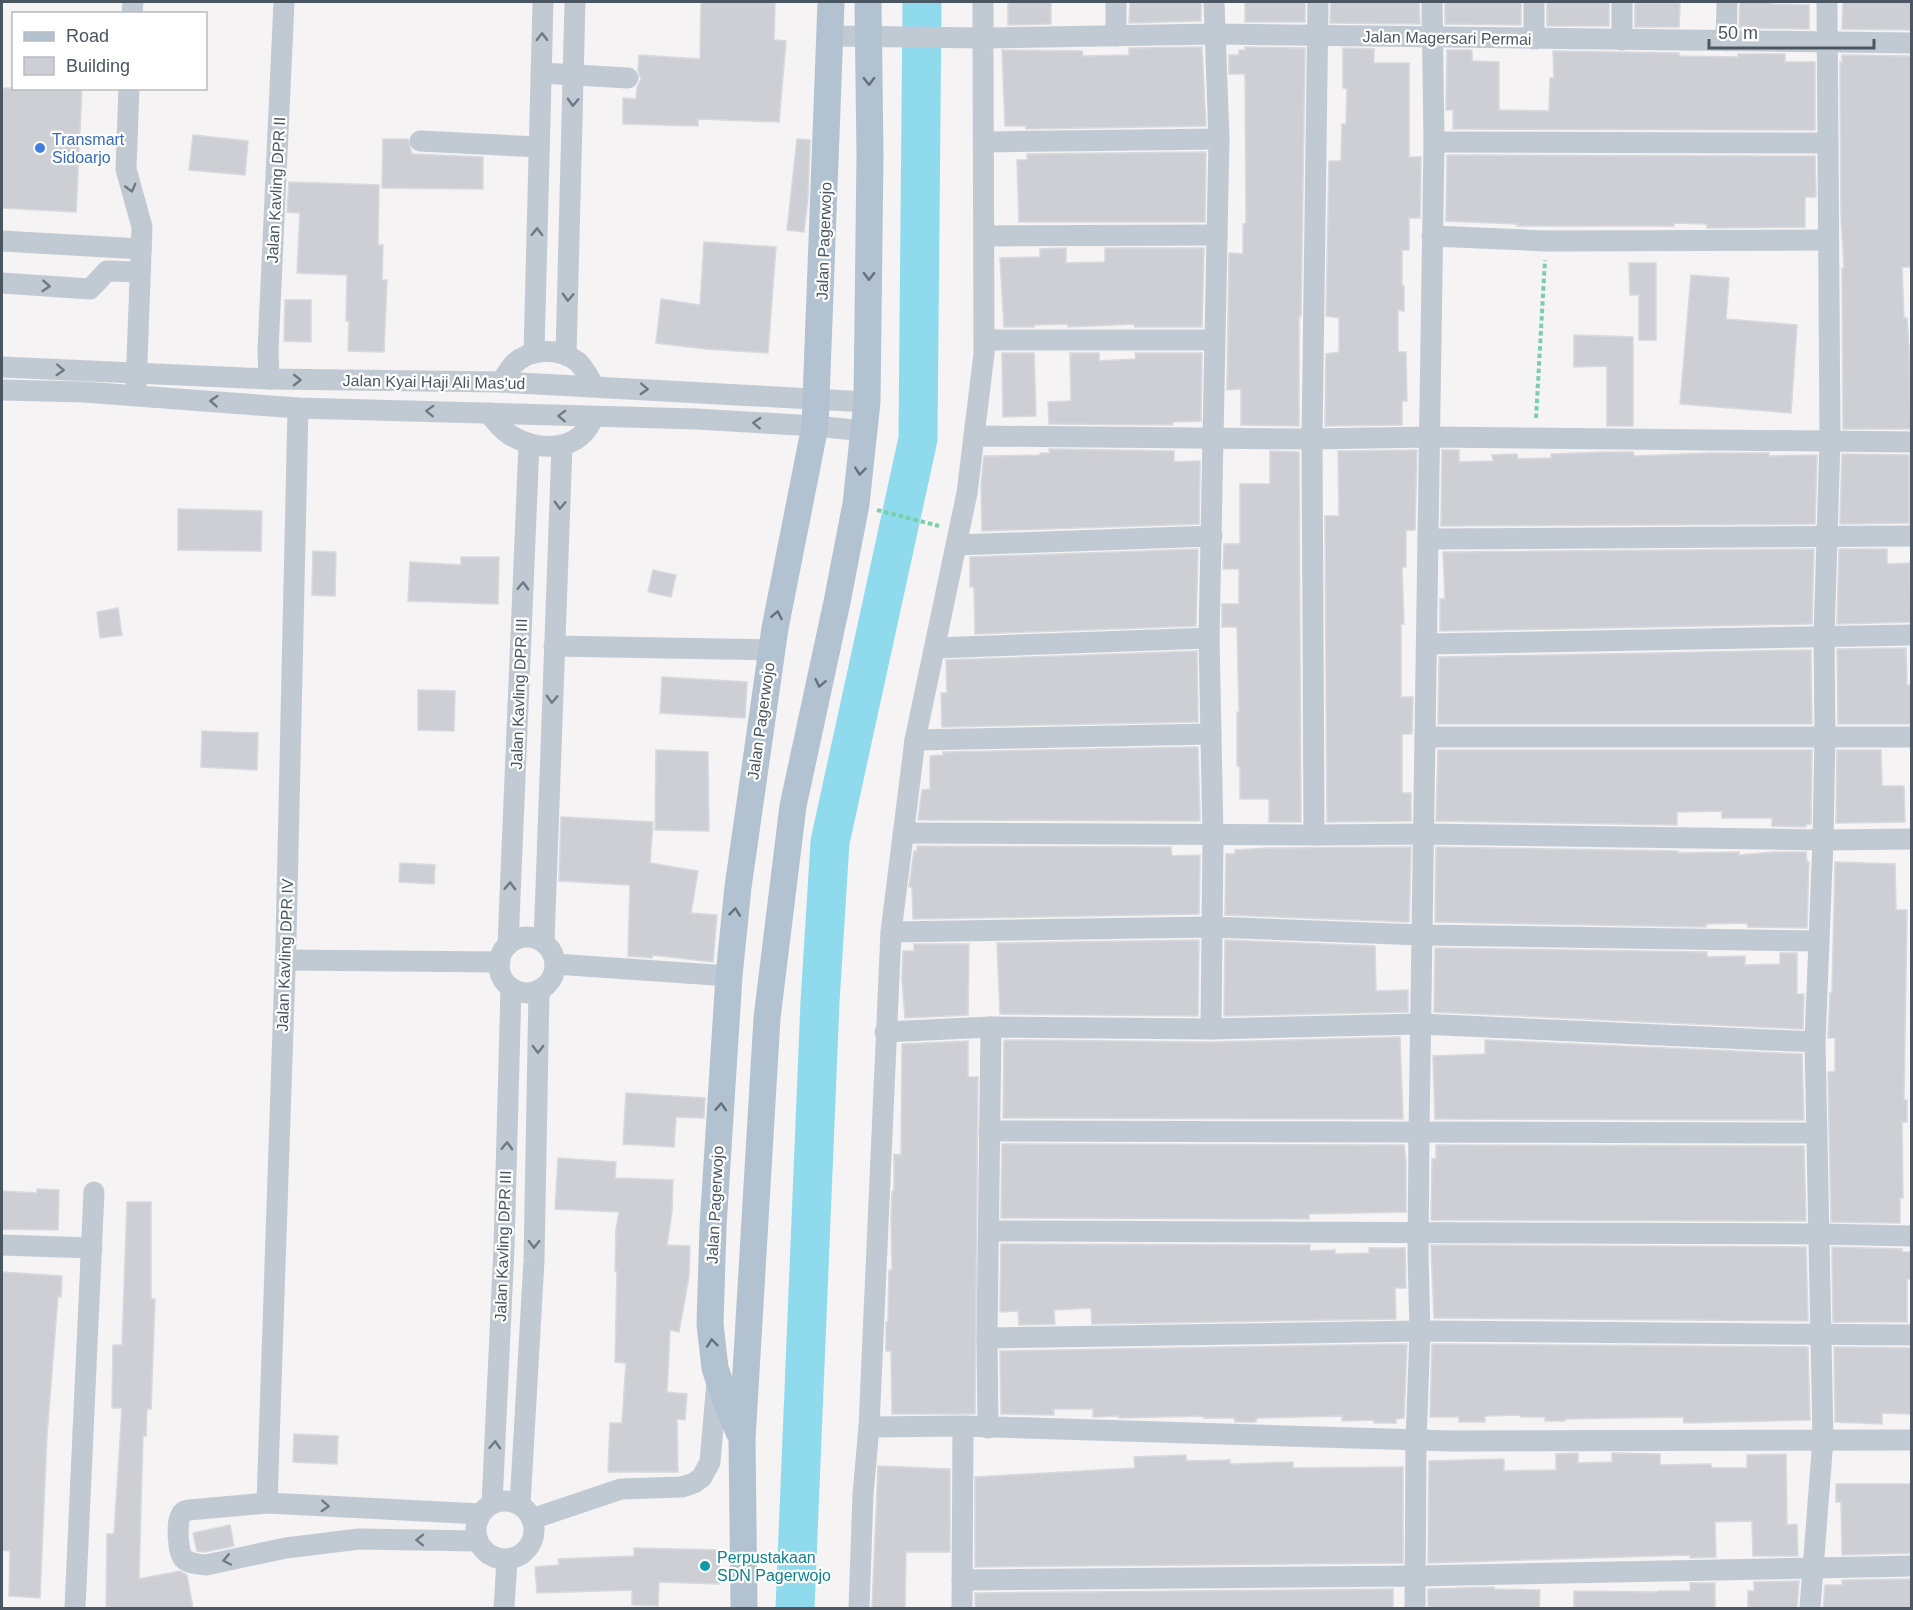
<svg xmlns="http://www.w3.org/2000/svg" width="1913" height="1610" viewBox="0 0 1913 1610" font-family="Arial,sans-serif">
<rect width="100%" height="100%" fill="#f5f3f3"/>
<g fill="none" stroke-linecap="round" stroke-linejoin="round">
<!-- river -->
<polyline stroke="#90daee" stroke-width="39" points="795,1608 820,1002 830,842 918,439 922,2"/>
</g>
<!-- building -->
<g fill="#cdcfd5" stroke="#d7d9de" stroke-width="1.5">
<polygon points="701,2 775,2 774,40 786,41 779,122 698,119 698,126 623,124 623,98 636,99 637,87 641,79 638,71 639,55 700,59"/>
<polygon points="1008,2 1051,2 1051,24 1008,25"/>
<polygon points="1130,2 1201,2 1201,21 1129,23"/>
<rect x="1245" y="2" width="60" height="20"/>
<polygon points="1331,2 1419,2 1420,24 1330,23"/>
<polygon points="1445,2 1521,2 1521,25 1445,24"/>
<rect x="1547" y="2" width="62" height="24"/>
<polygon points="1740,2 1772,2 1772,4 1809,5 1809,29 1739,28"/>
<polygon points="1843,2 1911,2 1911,30 1842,29"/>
<polygon points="1635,3 1680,3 1679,27 1635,27"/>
<polygon points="1202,47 1206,126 1026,129 1026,126 1005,126 1002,50 1082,51 1083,56 1129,55 1129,48"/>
<polygon points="1245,47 1305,48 1301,316 1299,316 1299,426 1241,425 1241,389 1227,390 1229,253 1243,254 1243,224 1246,224 1245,74 1229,74 1229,55 1239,55 1239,50 1245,50"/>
<polygon points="1343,48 1374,49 1374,63 1409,63 1409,157 1421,157 1420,218 1409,218 1409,250 1402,250 1402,286 1404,286 1404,311 1398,310 1398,352 1406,352 1407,401 1402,401 1402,425 1325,426 1326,354 1339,352 1339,318 1326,316 1329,161 1341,161 1342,124 1346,124 1347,89 1343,88"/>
<polygon points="1447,50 1472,50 1472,61 1499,62 1499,110 1549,111 1550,78 1554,78 1553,51 1679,53 1679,56 1738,57 1738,54 1785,54 1785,62 1815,62 1815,130 1453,129 1453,110 1446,110"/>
<polygon points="1842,55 1911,56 1911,267 1902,267 1904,318 1907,318 1909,348 1911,429 1843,429 1842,268 1844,268 1841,217 1840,62 1842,63"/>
<polygon points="2,88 82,88 76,212 2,208"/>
<polygon points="193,135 248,141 245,175 189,170"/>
<polygon points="383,139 408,139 412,154 483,157 483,189 382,188"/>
<polygon points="797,139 810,140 808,197 804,232 787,230"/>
<polygon points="1206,152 1205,222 1019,222 1017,160 1027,160 1027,154"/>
<polygon points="1447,155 1815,156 1816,197 1805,197 1805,227 1707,228 1707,224 1674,223 1674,226 1517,226 1517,224 1446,221"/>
<polygon points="289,182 379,185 378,245 383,245 382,280 387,280 384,352 348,351 349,321 346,321 347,275 297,273 300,213 287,212"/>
<polygon points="704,242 776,247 768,353 706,349 656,343 661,299 700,305"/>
<polygon points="1066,248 1066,263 1105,262 1105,248 1204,248 1202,327 1135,327 1134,324 1068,327 1068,324 1034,325 1034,327 1004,327 1000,258 1040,257 1040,249"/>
<polygon points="1629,263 1656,263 1656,340 1639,340 1639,295 1630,295"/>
<polygon points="1691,275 1729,278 1726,319 1797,325 1791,413 1680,404"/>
<polygon points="285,300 311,300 311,342 284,341"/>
<polygon points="1574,335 1633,337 1633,426 1607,426 1607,366 1574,367"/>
<polygon points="1002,353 1034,353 1036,416 1003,417"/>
<polygon points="1070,353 1099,353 1099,361 1136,359 1135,353 1202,353 1201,421 1173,422 1173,425 1049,424 1048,402 1071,401"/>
<polygon points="1049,449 1174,451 1174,462 1200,461 1199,524 982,531 981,484 984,456 1040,455 1040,453 1050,453"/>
<polygon points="1417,450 1415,530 1406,530 1406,567 1402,567 1404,624 1401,624 1401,697 1413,697 1412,734 1402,734 1402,793 1411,793 1411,821 1327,822 1325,516 1339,516 1338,451"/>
<polygon points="1442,450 1459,450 1459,462 1493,461 1492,455 1517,454 1518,459 1551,458 1551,454 1607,452 1633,452 1634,456 1709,453 1769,453 1769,456 1817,455 1815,524 1441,526"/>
<polygon points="1270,451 1299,452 1301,822 1269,822 1269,799 1240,799 1240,767 1237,766 1237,712 1239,712 1237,627 1222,627 1222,604 1239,604 1239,569 1223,569 1224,544 1240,544 1240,484 1270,484"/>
<polygon points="1842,454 1909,455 1909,523 1840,524"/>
<polygon points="178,509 262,511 261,551 178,550"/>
<polygon points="1198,549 1196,626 975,634 974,587 970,587 970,557"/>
<polygon points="1814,549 1812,624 1440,631 1440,599 1445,599 1443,552"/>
<polygon points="1839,549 1887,549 1887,564 1910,563 1911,622 1837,624"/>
<polygon points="313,551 336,552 335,596 312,595"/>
<polygon points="461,557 499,557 498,604 408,601 410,562 461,565"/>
<polygon points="653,570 676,575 671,597 648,592"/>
<polygon points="118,608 122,635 100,638 97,612"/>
<polygon points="1906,648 1907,685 1911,685 1911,724 1838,724 1837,649"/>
<polygon points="1811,650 1812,724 1438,724 1439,657"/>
<polygon points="1197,651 1198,722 942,727 941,693 947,693 946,660"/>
<polygon points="662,677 747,682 745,718 660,713"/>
<polygon points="418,690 455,691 454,731 418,730"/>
<polygon points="202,731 258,733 257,770 201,767"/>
<polygon points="1198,747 1200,821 918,820 922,790 930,789 930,756 943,755 943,752"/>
<polygon points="656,750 708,752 709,831 655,830"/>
<polygon points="1438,750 1812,750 1811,824 1806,824 1806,827 1772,826 1772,818 1722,818 1722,811 1677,812 1677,825 1436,821"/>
<polygon points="1837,750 1881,750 1882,786 1904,786 1905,822 1836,823"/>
<polygon points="561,817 653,822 650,863 698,871 691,913 717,915 713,962 652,955 652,958 628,956 630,885 559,881"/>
<polygon points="917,846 1171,847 1172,856 1200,855 1199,914 913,919 912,887 909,887 914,851 917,851"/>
<polygon points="1411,847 1409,922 1225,915 1226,854 1235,854 1235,850 1269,848"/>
<polygon points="1436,847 1678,851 1678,853 1739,852 1739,855 1773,852 1806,852 1807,862 1809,862 1807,928 1748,927 1747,923 1706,924 1706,927 1435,922"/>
<polygon points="1835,862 1895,864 1896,910 1907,910 1904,1100 1907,1100 1907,1122 1902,1122 1903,1198 1900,1198 1900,1223 1831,1222 1828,1072 1835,1072 1835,1038 1828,1038 1830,993 1832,993"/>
<polygon points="400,863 435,865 434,884 399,882"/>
<polygon points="1199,940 1198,1016 1000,1014 997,943"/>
<polygon points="1225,940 1375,946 1376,991 1408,990 1408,1012 1224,1016"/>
<polygon points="914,944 969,944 968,1015 905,1018 902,980 903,951 914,951"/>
<polygon points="1435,948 1707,952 1707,957 1745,956 1745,965 1780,964 1780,953 1797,953 1797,994 1804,994 1803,1029 1434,1012"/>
<polygon points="1400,1037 1403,1119 1003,1118 1004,1040 1211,1042"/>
<polygon points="1485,1040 1802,1054 1804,1120 1435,1119 1433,1056 1485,1054"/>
<polygon points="968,1041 968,1077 978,1077 975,1414 892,1414 891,1351 886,1351 886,1322 888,1322 889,1270 892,1270 891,1217 892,1191 894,1191 894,1154 901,1155 902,1044"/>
<polygon points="626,1093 705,1098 704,1118 676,1117 674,1147 623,1144"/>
<polygon points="1002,1144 1404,1145 1406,1160 1406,1212 1309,1214 1309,1219 1001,1218"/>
<polygon points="1436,1145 1804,1146 1806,1221 1431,1220 1432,1159 1436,1159"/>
<polygon points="558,1158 616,1162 615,1178 673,1180 672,1212 667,1245 690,1246 689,1276 679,1332 670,1330 667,1392 687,1394 685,1420 677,1419 678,1472 608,1472 610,1423 622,1423 626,1363 615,1362 617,1271 615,1271 616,1230 619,1212 555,1209"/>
<polygon points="37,1189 59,1190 58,1230 2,1229 2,1191 37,1193"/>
<polygon points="127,1202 151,1202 151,1299 155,1299 151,1409 147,1409 146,1436 143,1436 139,1579 180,1571 187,1575 193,1608 106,1608 107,1534 114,1534 122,1408 112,1408 113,1345 122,1345"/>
<polygon points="1001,1244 1310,1245 1310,1251 1335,1250 1335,1254 1369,1253 1369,1248 1405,1248 1406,1288 1395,1288 1396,1319 1092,1324 1091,1308 1054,1310 1055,1324 1019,1325 1018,1311 1000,1312"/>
<polygon points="1431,1245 1806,1247 1808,1321 1434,1318"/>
<polygon points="1832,1247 1902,1249 1902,1252 1911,1252 1911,1279 1907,1279 1907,1322 1833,1322"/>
<polygon points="2,1272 62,1276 61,1297 58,1296 47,1435 40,1598 9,1596 10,1551 2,1550"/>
<polygon points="1407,1344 1404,1418 1396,1419 1396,1423 1374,1423 1374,1420 1342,1421 1342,1416 1256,1418 1256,1422 1235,1422 1234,1418 1204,1418 1204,1416 1119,1418 1119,1416 1093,1417 1093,1409 1054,1409 1054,1415 1001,1414 1000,1351"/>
<polygon points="1432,1344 1808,1347 1810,1420 1684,1423 1683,1417 1565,1419 1565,1421 1545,1421 1545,1417 1521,1417 1520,1415 1485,1416 1485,1422 1459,1422 1459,1417 1430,1417"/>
<polygon points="1834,1347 1911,1348 1911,1414 1882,1413 1882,1424 1835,1422"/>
<polygon points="294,1434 338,1436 337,1464 293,1462"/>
<polygon points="1578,1453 1578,1463 1612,1462 1612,1453 1660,1454 1660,1465 1711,1464 1711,1468 1747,1468 1747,1455 1786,1454 1787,1525 1797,1524 1798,1556 1753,1556 1752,1521 1715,1522 1716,1557 1690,1558 1690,1555 1428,1563 1429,1461 1504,1459 1504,1471 1556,1470 1556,1454"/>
<polygon points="1186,1455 1186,1461 1230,1460 1230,1464 1293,1462 1293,1468 1403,1467 1403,1563 975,1567 975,1477 1135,1468 1134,1457"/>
<polygon points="878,1466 950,1469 950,1552 906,1552 905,1608 872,1608"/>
<polygon points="1836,1484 1911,1484 1911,1553 1842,1555 1841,1502 1836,1502"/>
<polygon points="230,1525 234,1546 205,1552 197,1551 193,1533"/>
<polygon points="634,1548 720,1550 719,1584 659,1582 658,1606 632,1605 632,1590 537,1593 535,1567 559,1565 558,1559 634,1556"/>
<polygon points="1911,1579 1911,1608 1823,1608 1825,1585 1842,1585 1842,1580"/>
<polygon points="1799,1581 1797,1608 1748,1608 1748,1591 1754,1591 1754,1582"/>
<polygon points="1690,1583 1715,1583 1715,1608 1574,1608 1574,1591 1657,1592 1658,1591 1690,1591"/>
<polygon points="1494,1587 1494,1589 1540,1590 1539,1608 1428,1608 1428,1589"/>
<polygon points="1393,1589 1393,1608 975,1608 975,1593"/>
</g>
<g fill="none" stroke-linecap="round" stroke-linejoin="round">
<!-- path -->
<g stroke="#7ad0a6" stroke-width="4" stroke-dasharray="4.5 3" stroke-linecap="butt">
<polyline points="1536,418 1545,260"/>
<polyline points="877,510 939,526"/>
</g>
<!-- minor -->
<g stroke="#c1cad2" stroke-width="21">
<polyline points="1534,2 1534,39"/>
<polyline points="132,14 133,2"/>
<polyline points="831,36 983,38 983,2"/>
<polyline points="1116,36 1116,2"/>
<polyline points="1622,40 1622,2"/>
<polyline points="1726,41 1727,2"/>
<polyline points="541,73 628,78"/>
<polyline points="129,88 126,169 142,227 136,386"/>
<polyline points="420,141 539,147"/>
<polyline points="985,142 1219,139"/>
<polyline points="1434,142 1826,143"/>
<polyline points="985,236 1217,235"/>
<polyline points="1432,236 1547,241 1827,240"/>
<polyline points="2,241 141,249"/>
<polyline points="2,283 90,289 107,271 140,272"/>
<polyline points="985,340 1215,340"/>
<polyline points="534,353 543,2"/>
<polyline points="566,355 575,2"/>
<polyline points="2,367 269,379 501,382 867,402"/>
<polyline points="269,379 268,350 284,2"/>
<path d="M501 382C505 377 508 371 512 366 528 348 559 347 578 362 585 369 589 378 594 386"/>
<polyline points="2,390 84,392 298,408 696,419 815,426 864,431"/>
<path d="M488 413C496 421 502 431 512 436 540 452 581 452 593 417"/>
<polyline points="975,436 1312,439 1429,437 1912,442"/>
<polyline points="1428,539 1912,536"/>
<polyline points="956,545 1212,536"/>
<polyline points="1427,644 1912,635"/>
<polyline points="554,646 772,650"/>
<polyline points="935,648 1209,638"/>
<polyline points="1425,737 1912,737"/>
<polyline points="915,740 1211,734"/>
<polyline points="903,833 1314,835 1424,834 1823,840 1912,839"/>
<polyline points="1314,835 1312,439 1318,2"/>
<polyline points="891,932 1211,927 1422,935 1819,941"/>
<circle cx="527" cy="965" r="28"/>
<polyline points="544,942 562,446"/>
<polyline points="508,945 529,444"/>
<polyline points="286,960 500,962"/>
<polyline points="555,964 729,976"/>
<polyline points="1211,1029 1213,835 1209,638 1219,139 1214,2"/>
<polyline points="885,1032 991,1027 1211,1029 1421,1024 1815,1042"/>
<polyline points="989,1131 1817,1133"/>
<polyline points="989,1231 1818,1234 1912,1236"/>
<polyline points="2,1245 92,1248"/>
<polyline points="987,1338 1420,1331 1912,1335"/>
<polyline points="869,1427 963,1426 1453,1441 1912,1440"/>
<polyline points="988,1428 987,1338 991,1027"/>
<circle cx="505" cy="1530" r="29"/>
<polyline points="267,1503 286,940 298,408"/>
<polyline points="492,1504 504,1247 511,988"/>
<polyline points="520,1505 534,1260 539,990"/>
<polyline points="532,1519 621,1489 682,1487 694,1483 702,1477 710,1462 717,1382"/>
<path d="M478 1541 359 1539 286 1548 206 1565C198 1564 189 1564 183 1558 178 1552 176 1522 181 1515 183 1511 184 1511 189 1510L267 1503 481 1514"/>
<polyline points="962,1580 1417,1576 1912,1566"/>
<polyline points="75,1608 94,1192"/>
<polyline points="504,1608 507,1560"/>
<polyline points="859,1608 863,1494 869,1427 891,932 915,740 967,493 984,354 983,38 1214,34 1912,43"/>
<polyline points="962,1608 963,1426"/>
<polyline points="1415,1608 1416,1440 1420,1331 1418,1256 1419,1131 1434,142 1432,2"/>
<polyline points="1810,1608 1823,1439 1815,1042 1823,840 1825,736 1824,636 1830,440 1827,2"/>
</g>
<!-- major -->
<g stroke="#b3c2d1" stroke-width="27">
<polyline points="739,1432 727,1404 715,1368 710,1324 713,1227 729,976 738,887 775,628 815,426 831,2"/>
<polyline points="744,1608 742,1439 767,1018 793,806 837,602 856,504 867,402 870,155 868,2"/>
</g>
</g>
<!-- one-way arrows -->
<defs><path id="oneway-chevron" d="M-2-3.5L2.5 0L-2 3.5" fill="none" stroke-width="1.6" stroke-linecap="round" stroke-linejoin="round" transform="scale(1.5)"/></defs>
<g stroke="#6e7983">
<use href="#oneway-chevron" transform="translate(542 37) rotate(-89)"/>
<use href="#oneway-chevron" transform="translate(573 102) rotate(92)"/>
<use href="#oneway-chevron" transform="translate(131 188) rotate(75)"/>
<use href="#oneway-chevron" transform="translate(537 232) rotate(-89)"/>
<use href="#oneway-chevron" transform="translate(46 286) rotate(4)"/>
<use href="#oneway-chevron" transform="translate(568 297) rotate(92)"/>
<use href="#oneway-chevron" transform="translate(60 370) rotate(3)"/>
<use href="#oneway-chevron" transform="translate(297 380) rotate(1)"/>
<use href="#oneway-chevron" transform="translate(644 389) rotate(3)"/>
<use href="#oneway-chevron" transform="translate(214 401) rotate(-176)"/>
<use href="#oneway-chevron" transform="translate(430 411) rotate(-178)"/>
<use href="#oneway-chevron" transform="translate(562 416) rotate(-178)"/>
<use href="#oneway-chevron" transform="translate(757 423) rotate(-177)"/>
<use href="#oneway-chevron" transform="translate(560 505) rotate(92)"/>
<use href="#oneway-chevron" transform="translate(523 586) rotate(-88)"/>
<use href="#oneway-chevron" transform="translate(552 699) rotate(92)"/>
<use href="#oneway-chevron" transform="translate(510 886) rotate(-88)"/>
<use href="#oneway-chevron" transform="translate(538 1049) rotate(91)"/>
<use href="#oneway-chevron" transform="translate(507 1146) rotate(-88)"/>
<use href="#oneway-chevron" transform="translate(534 1244) rotate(91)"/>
<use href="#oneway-chevron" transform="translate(495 1445) rotate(-87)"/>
<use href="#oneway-chevron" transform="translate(325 1506) rotate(3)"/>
<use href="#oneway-chevron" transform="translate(420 1540) rotate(-179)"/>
<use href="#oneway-chevron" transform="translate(227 1560) rotate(168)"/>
</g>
<g stroke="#64717d">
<use href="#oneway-chevron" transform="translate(869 81) rotate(89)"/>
<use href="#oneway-chevron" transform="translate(869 276) rotate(91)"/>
<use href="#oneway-chevron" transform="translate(860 471) rotate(96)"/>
<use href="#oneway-chevron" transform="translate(777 615) rotate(-79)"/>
<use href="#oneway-chevron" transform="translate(820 683) rotate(102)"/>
<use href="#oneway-chevron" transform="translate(735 912) rotate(-84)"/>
<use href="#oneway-chevron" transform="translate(721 1107) rotate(-86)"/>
<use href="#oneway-chevron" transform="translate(712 1343) rotate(-96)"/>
</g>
<!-- markers -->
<circle fill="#3f7fe0" stroke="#fff" stroke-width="2" cx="40" cy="148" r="6"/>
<circle fill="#0f9aa8" stroke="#fff" stroke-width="2" cx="705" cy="1566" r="6"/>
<g text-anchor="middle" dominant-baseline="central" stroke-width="4.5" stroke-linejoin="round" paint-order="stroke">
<!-- street labels -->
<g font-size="16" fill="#4a5661" stroke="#fff">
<text transform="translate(1447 38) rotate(1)">Jalan Magersari Permai</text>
<text transform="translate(276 190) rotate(-87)">Jalan Kavling DPR II</text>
<text transform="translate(824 241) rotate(-88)">Jalan Pagerwojo</text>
<text transform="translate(434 382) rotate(1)">Jalan Kyai Haji Ali Mas'ud</text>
<text transform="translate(519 694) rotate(-88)">Jalan Kavling DPR III</text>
<text transform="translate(761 721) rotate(-82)">Jalan Pagerwojo</text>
<text transform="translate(285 955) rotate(-88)">Jalan Kavling DPR IV</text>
<text transform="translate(715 1205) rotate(-87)">Jalan Pagerwojo</text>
<text transform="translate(503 1246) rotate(-88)">Jalan Kavling DPR III</text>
</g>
<!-- shop labels -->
<g font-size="16" fill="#366cbe" stroke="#fff" text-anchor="start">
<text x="52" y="139">Transmart<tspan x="52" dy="18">Sidoarjo</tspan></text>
</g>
<!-- culture labels -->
<g font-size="16" fill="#0d838f" stroke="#fff" text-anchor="start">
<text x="717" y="1557">Perpustakaan<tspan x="717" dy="18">SDN Pagerwojo</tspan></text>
</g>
</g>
<!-- border -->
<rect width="1913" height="1610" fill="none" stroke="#4a5661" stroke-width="6"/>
<!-- legend -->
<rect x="12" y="12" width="195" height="78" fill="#ffffff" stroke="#b7bbc0" stroke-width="1.5"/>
<rect x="24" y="32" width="30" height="9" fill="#b3c2d1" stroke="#b7bbc0" stroke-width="1.5"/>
<text x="66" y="42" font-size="18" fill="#4a5661">Road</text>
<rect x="24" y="57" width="30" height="18" fill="#cdcfd5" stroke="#b7bbc0" stroke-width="1.5"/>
<text x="66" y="72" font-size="18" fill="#4a5661">Building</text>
<!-- scale -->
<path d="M1709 39v9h165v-9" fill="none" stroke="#4a5661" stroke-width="3"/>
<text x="1718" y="39" font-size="18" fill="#4a5661" stroke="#ffffff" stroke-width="4.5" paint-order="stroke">50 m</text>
</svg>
